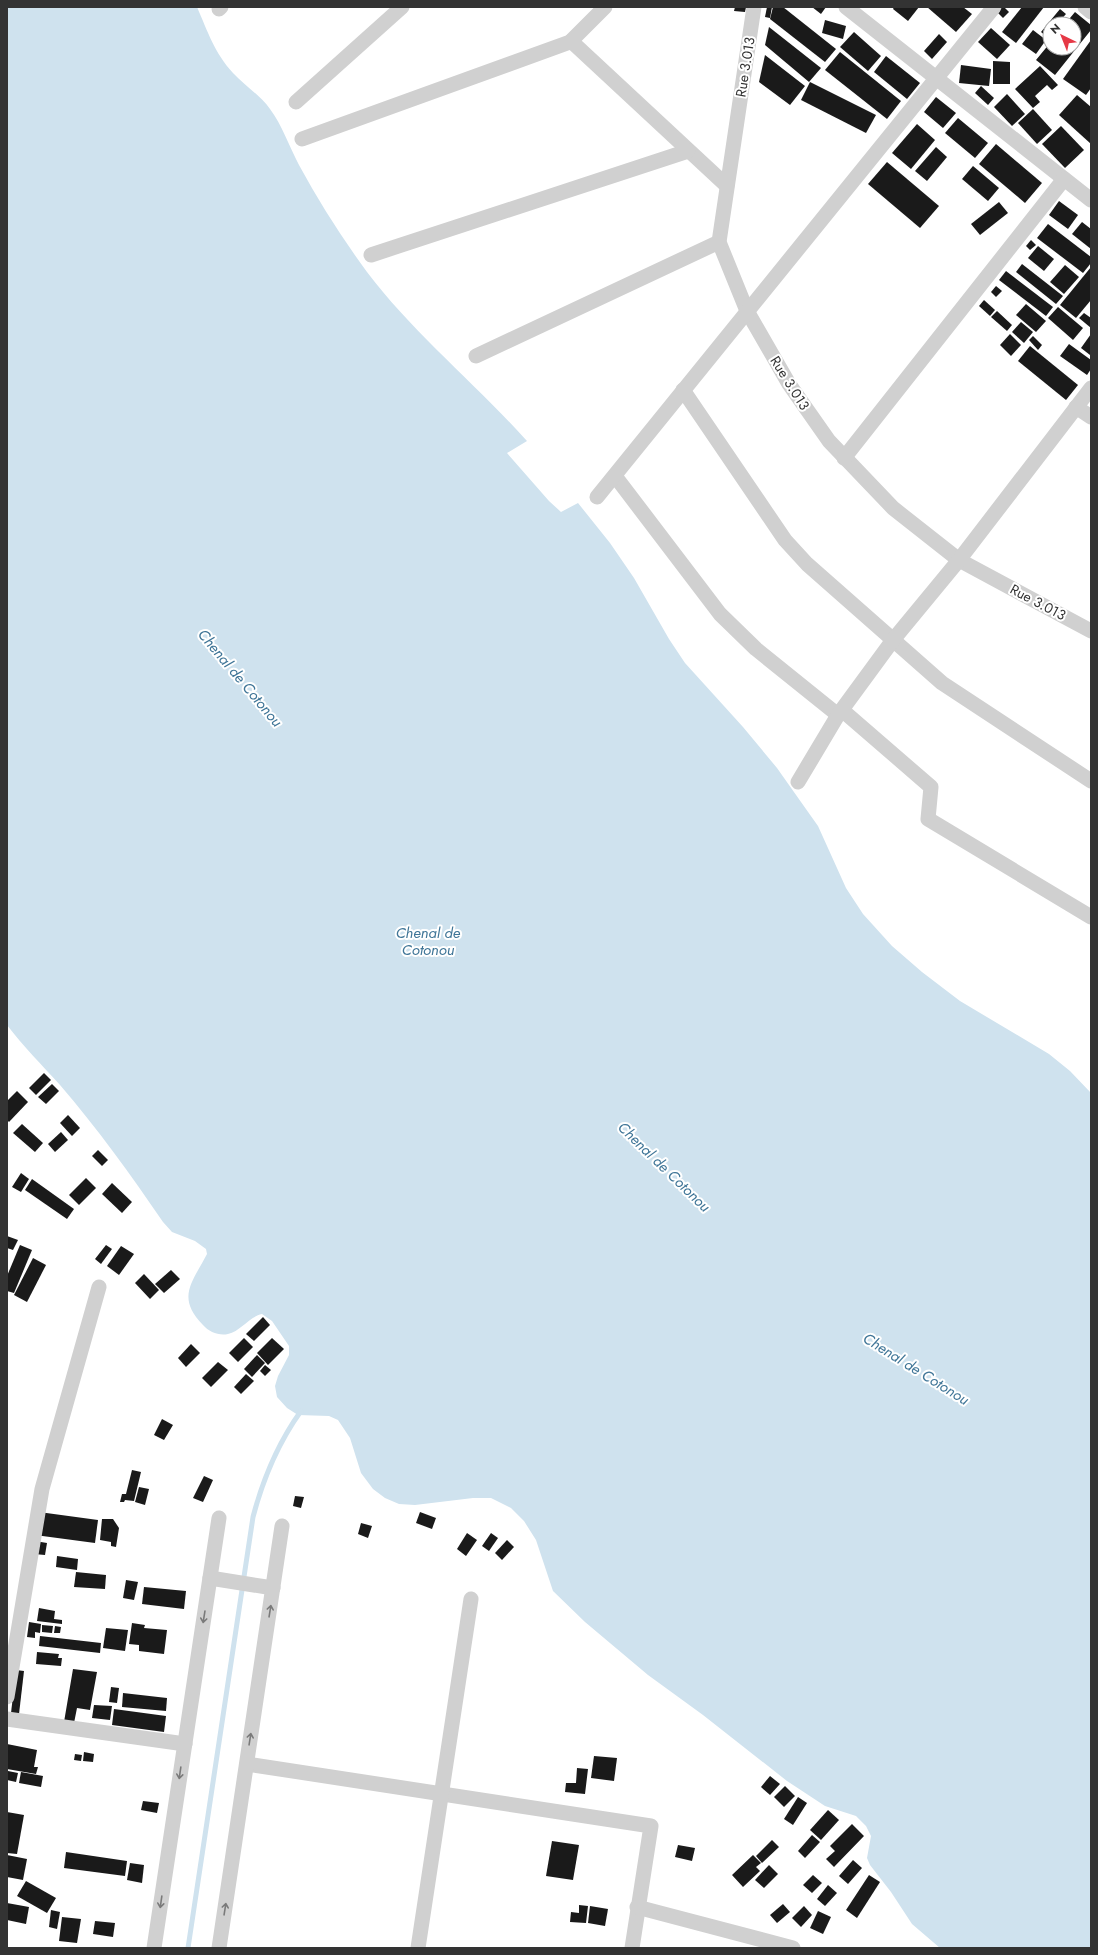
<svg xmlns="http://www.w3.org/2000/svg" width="1098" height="1955" viewBox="0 0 1098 1955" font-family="Jost,sans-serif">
<rect width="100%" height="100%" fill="#fff"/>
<!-- water -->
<path fill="#cfe2ee" d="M7 7H197C208 32 214 52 233 73 244 85 260 95 270 109 282 125 289 146 299 165 319 202 342 238 367 272 414 334 475 383 527 441L507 453 549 501 561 512 578 503 610 543 634 578 669 639 685 663 743 727 777 768 801 802 818 826 846 888 863 914 892 946 922 972 960 1001 1049 1054 1070 1071 1091 1093V1948H940L912 1924 891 1892 870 1865 867 1858 871 1836 866 1826 856 1816 825 1806 787 1781 703 1715 648 1675 585 1622 553 1591 536 1540 524 1521 511 1508 491 1498H473L415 1505 399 1504 385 1498 373 1489 361 1473 350 1438 338 1420 329 1416 298 1415 287 1408 277 1397 275 1386 278 1376 289 1355V1346L272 1321 262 1314C249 1317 241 1331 228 1334 219 1336 209 1332 203 1325 176 1297 192 1283 207 1254L206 1249 195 1241 172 1232 163 1222C131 1175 97 1128 60 1085 42 1065 23 1046 7 1025Z"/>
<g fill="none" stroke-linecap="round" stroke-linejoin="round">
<!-- stream -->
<path stroke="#cfe2ee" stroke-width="5" d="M188 1948 253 1517C263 1479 278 1443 301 1411"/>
</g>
<!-- building -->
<g fill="#1a1a1a">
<polygon points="735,7 746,7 745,12 734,11"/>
<polygon points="767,7 772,7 770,18 765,17"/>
<polygon points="773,7 783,7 836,49 825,62 770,19"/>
<polygon points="812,7 826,7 821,14"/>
<polygon points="894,7 919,7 908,21 893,9"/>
<polygon points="927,7 963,7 972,14 956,32"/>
<polygon points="1001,7 1004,7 1009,12 1003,18 997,12"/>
<polygon points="1022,7 1044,7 1016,43 1002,32"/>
<polygon points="1060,9 1066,14 1057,24 1050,24 1050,33 1047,37 1041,32"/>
<polygon points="1075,12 1091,25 1091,30 1055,75 1036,60 1050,43 1050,48 1074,48 1074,24 1065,24"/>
<polygon points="825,20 846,26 843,39 822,33"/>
<polygon points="769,27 821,68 809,82 765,45"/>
<polygon points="991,28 1010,45 997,59 978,42"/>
<polygon points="1033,30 1046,40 1036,54 1022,44"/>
<polygon points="854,32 881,56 868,71 840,47"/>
<polygon points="939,34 947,42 932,59 924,51"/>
<polygon points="1091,40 1091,88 1086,95 1063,79"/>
<polygon points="840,52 901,101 887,119 825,70"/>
<polygon points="765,55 805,86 790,105 759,82"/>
<polygon points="886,56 920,83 907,99 874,72"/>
<polygon points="993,61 1010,62 1010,84 993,84"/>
<polygon points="961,65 991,69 989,86 959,83"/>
<polygon points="1040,66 1058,85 1052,90 1047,85 1035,96 1040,102 1033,108 1015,89"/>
<polygon points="810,82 876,115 866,133 801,100"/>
<polygon points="981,86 994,98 988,105 975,93"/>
<polygon points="1007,94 1025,114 1012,126 994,107"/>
<polygon points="1077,95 1091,107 1091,144 1059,115"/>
<polygon points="936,97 956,113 943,128 924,112"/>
<polygon points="1033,109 1052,130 1037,144 1018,123"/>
<polygon points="958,118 988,143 975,158 945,133"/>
<polygon points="917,124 935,140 911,169 892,153"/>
<polygon points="1061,126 1084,150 1065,168 1042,144"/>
<polygon points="996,144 1042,183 1025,203 979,164"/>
<polygon points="936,147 947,157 927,181 915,171"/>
<polygon points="887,162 939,206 920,228 868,184"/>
<polygon points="973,166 999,188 988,201 962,179"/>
<polygon points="1059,201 1078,215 1068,229 1049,215"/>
<polygon points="999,202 1008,213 980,235 971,224"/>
<polygon points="1082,222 1091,229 1091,249 1072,234"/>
<polygon points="1048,224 1091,257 1091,263 1083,273 1037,238"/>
<polygon points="1031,240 1036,245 1030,250 1026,246"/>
<polygon points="1038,246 1054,259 1044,271 1028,258"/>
<polygon points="1022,264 1063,296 1056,304 1016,272"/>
<polygon points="1065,265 1079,277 1064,294 1050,282"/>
<polygon points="1091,267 1091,300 1076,318 1060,305"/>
<polygon points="1006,271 1053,307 1046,316 999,280"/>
<polygon points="996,286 1002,291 996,297 991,292"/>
<polygon points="984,300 995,310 990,316 979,306"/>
<polygon points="1026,304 1046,321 1036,332 1016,315"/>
<polygon points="1058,307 1083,328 1073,340 1048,318"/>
<polygon points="997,311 1012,325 1007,331 991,317"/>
<polygon points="1084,313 1091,318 1091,328 1079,318"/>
<polygon points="1021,322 1033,332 1024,343 1012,332"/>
<polygon points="1010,334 1021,345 1011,356 1000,345"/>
<polygon points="1091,334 1091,353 1090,355 1081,348"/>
<polygon points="1033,336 1042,345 1038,350 1029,340"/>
<polygon points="1069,344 1091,360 1091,369 1087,375 1060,356"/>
<polygon points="1030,346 1078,385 1066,400 1018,361"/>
<polygon points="44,1073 51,1080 36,1095 29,1088"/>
<polygon points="52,1084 59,1091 46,1104 38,1097"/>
<polygon points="17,1091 28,1102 9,1122 7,1120 7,1101"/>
<polygon points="68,1115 80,1128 72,1136 60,1123"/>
<polygon points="22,1124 43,1143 35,1152 13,1133"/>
<polygon points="61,1132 68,1140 55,1152 48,1144"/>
<polygon points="98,1150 108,1160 102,1166 92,1156"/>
<polygon points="21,1173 29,1179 21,1192 12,1187"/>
<polygon points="86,1178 96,1188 79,1205 69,1195"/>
<polygon points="32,1179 74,1209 67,1219 25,1190"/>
<polygon points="112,1183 132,1202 122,1213 102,1194"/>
<polygon points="7,1236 18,1240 13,1250 7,1248"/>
<polygon points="20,1245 32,1250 14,1293 7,1291 7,1276"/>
<polygon points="106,1245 112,1249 101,1264 95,1259"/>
<polygon points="121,1246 134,1254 119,1275 107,1266"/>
<polygon points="33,1258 46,1265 27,1302 14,1295"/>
<polygon points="171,1270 180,1279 164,1293 155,1284"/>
<polygon points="144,1274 159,1290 150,1299 135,1283"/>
<polygon points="263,1317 270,1325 254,1341 246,1334"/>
<polygon points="244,1338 253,1347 238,1362 229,1353"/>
<polygon points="272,1338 284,1349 268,1365 257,1353"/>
<polygon points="191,1344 200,1353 186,1367 178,1358"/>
<polygon points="257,1355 265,1363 252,1377 244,1369"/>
<polygon points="218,1362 228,1370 211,1387 202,1378"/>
<polygon points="265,1365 271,1370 265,1376 260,1371"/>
<polygon points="246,1374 254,1381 241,1394 234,1387"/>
<polygon points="162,1419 173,1425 164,1440 154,1435"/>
<polygon points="132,1470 141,1472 134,1501 125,1500 124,1502 120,1502 122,1494 126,1494"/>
<polygon points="204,1476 213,1480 203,1502 193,1498"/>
<polygon points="139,1487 149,1489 145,1505 135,1502"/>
<polygon points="295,1496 304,1497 301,1508 293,1506"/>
<polygon points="39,1512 98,1520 95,1543 35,1535"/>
<polygon points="420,1512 436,1518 432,1529 416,1523"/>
<polygon points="102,1519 113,1519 119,1528 116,1547 111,1546 111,1542 100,1540"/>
<polygon points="361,1523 372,1526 368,1538 358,1534"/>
<polygon points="467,1533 477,1540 466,1556 457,1549"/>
<polygon points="491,1533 498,1538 489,1551 482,1546"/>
<polygon points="507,1540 514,1547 502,1560 495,1553"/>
<polygon points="35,1541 47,1543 45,1555 34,1554"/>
<polygon points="57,1556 78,1559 77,1570 56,1567"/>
<polygon points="76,1572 106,1575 105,1589 74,1587"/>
<polygon points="126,1580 138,1582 134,1600 123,1598"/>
<polygon points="144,1587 186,1591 184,1609 142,1604"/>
<polygon points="39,1608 55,1611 54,1619 62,1620 62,1624 37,1621"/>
<polygon points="29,1622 41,1624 40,1633 35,1632 35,1638 27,1637"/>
<polygon points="132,1623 145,1625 144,1628 167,1630 164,1654 139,1651 139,1645 129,1644"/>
<polygon points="42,1625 53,1626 52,1633 42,1632"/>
<polygon points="55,1626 61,1627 60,1633 54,1633"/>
<polygon points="106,1628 128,1630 125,1651 103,1648"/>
<polygon points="40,1636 101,1643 100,1653 39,1646"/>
<polygon points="37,1652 59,1654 58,1658 62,1658 61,1666 36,1664"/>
<polygon points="73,1669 97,1672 90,1710 77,1708 74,1723 64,1722"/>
<polygon points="16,1670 24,1671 19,1714 11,1713"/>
<polygon points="111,1687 119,1688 117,1703 109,1702"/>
<polygon points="123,1693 167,1698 166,1711 122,1707"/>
<polygon points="94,1705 112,1706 110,1720 92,1718"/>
<polygon points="114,1709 166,1716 164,1732 112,1725"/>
<polygon points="7,1744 37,1750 34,1767 38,1767 36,1774 7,1769"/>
<polygon points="84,1752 94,1754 93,1762 83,1761"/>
<polygon points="75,1754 82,1755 81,1761 74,1760"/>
<polygon points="594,1756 617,1758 614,1781 591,1778"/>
<polygon points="577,1768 588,1769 585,1794 565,1792 566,1783 576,1783"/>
<polygon points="8,1771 18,1773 16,1782 7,1780"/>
<polygon points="21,1772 43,1776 41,1787 19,1783"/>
<polygon points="770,1776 780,1784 770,1795 761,1787"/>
<polygon points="785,1786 795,1796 784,1807 774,1797"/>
<polygon points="798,1797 807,1803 793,1825 784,1819"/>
<polygon points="143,1801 159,1803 157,1813 141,1810"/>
<polygon points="828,1810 839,1820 821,1840 810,1830"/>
<polygon points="7,1812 24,1815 17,1854 7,1853"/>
<polygon points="852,1824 864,1836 834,1867 826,1859 835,1851 830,1846"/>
<polygon points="812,1835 820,1842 805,1858 798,1851"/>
<polygon points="772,1840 779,1847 762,1863 756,1856"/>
<polygon points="552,1841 579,1845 573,1880 546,1876"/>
<polygon points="678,1845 695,1848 692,1861 675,1857"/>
<polygon points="66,1852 127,1861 125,1876 64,1868"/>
<polygon points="7,1855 27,1859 23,1880 7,1877"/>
<polygon points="753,1855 761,1863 756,1867 760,1871 743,1887 732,1875"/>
<polygon points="853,1860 862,1868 848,1884 839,1876"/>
<polygon points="130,1863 144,1865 142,1883 127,1880"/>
<polygon points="769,1865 778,1874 764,1888 755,1880"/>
<polygon points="813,1875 822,1883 812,1893 803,1885"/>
<polygon points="869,1875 880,1882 857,1918 846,1910"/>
<polygon points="26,1881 56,1898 47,1913 17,1896"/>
<polygon points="828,1885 837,1893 825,1906 817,1899"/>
<polygon points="7,1903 29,1907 26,1924 7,1920"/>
<polygon points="783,1904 790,1912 777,1923 770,1915"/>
<polygon points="579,1905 588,1906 586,1923 570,1922 571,1912 579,1913"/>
<polygon points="590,1906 608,1909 605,1926 588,1923"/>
<polygon points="804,1906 812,1915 801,1927 792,1918"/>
<polygon points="51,1910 60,1912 57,1929 49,1927"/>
<polygon points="818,1911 831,1917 823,1934 810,1928"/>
<polygon points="62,1917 81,1919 77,1943 59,1941"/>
<polygon points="95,1921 115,1923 113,1937 93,1934"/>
</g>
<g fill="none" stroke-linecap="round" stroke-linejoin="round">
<!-- street -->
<g stroke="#d0d0d0" stroke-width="15">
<polyline points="754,7 719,242 747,311 789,384 829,441 893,508 959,560 1091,631"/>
<polyline points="846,7 1091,200"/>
<polyline points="1085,7 1091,12"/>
<polyline points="219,9 221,7"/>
<polyline points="571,41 727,186"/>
<polyline points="296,102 402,7"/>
<polyline points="302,139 570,42 605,7"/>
<polyline points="371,255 688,151"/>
<polyline points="476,356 719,242"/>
<polyline points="683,390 785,540 807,564 942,683 1091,781"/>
<polyline points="1076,407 1091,417"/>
<polyline points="844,458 1064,179"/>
<polyline points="615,476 720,614 756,649 838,715"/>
<polyline points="597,497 994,7"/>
<polyline points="842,710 931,787 928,819 1091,917"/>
<polyline points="798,782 838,715 893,640 959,560 1091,388"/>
<polyline points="210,1578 273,1588"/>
<polyline points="7,1697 42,1489 99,1287"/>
<polyline points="7,1719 185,1744"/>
<polyline points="247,1764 651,1826 632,1948"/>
<polyline points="637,1907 793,1948"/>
<polyline points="154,1948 219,1518"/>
<polyline points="219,1948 282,1526"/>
<polyline points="418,1948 471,1599"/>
</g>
</g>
<!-- one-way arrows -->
<defs><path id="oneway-shaft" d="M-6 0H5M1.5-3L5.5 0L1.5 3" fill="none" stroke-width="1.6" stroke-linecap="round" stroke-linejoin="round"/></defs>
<g stroke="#7a7a7a">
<use href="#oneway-shaft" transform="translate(270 1611) rotate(-81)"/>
<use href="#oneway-shaft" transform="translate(204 1617) rotate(99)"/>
<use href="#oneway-shaft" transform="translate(250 1739) rotate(-81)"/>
<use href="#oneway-shaft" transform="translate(180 1773) rotate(98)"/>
<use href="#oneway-shaft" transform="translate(161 1902) rotate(98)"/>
<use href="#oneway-shaft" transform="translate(225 1909) rotate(-81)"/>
</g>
<g text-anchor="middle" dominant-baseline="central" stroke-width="4" stroke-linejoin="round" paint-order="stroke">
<!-- street labels -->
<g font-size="14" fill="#333" stroke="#fff">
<text transform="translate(745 67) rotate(-81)">Rue 3.013</text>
<text transform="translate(790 383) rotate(58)">Rue 3.013</text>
<text transform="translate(1038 602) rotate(28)">Rue 3.013</text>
</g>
<!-- water labels -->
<g font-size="15" font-style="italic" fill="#3f7597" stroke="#fff">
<text transform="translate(240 678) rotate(50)">Chenal de Cotonou</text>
<text x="428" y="933">Chenal de<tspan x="428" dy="17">Cotonou</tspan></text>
<text transform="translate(664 1167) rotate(44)">Chenal de Cotonou</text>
<text transform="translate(916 1369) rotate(32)">Chenal de Cotonou</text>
</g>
</g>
<!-- border -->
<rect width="1098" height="1955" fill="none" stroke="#333333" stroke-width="16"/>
<!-- north arrow -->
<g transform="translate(1062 36) rotate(317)"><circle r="19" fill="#ffffff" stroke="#adadad"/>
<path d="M0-3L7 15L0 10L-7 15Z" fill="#e63946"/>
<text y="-6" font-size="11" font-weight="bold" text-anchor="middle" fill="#333333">N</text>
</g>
</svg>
